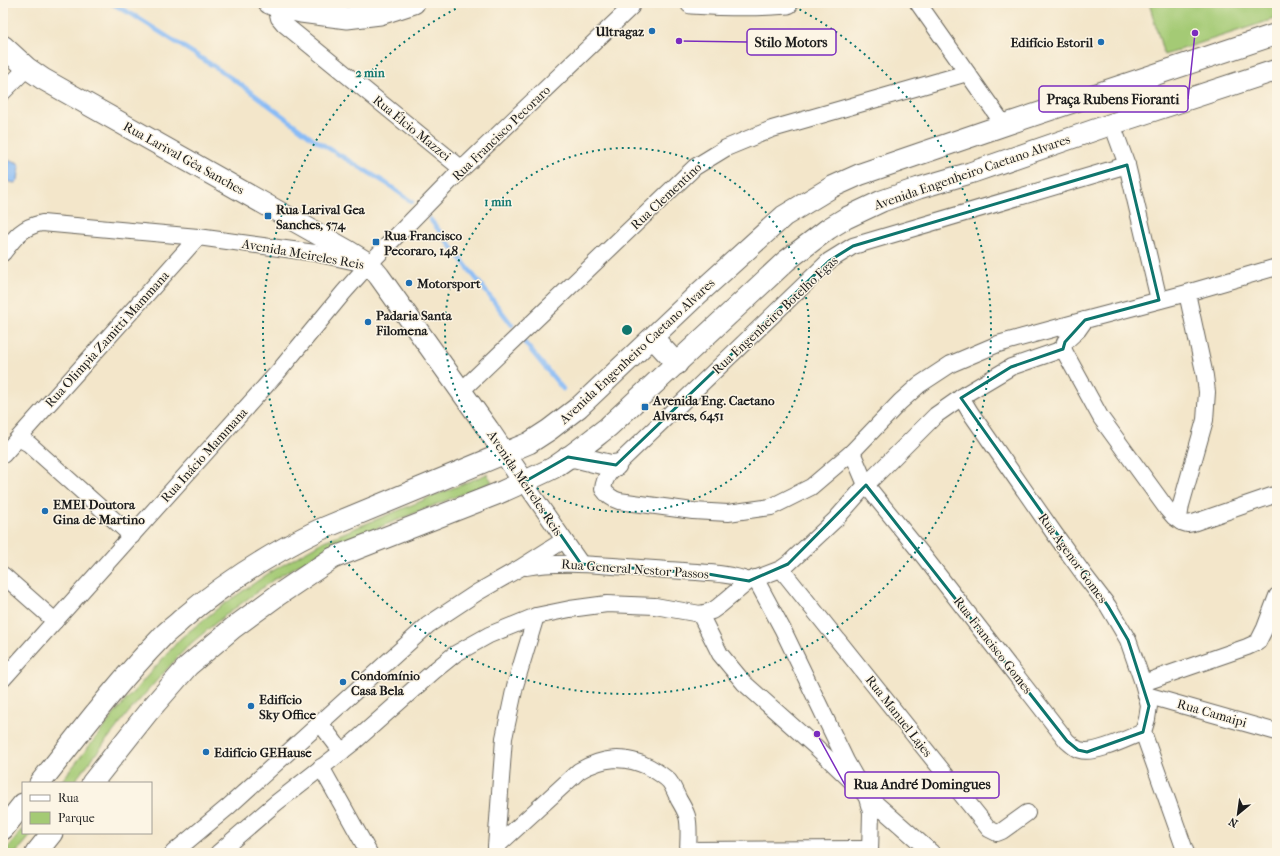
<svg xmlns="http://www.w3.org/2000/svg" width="1280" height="856" viewBox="0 0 1280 856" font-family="'IM FELL French Canon',serif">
<rect width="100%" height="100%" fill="#fcf5e5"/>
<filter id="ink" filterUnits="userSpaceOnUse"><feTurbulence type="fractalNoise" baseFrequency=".025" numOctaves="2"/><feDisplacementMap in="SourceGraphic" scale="8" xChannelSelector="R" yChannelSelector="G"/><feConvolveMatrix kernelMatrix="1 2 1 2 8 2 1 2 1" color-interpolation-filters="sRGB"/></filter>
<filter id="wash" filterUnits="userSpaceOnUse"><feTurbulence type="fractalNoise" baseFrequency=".012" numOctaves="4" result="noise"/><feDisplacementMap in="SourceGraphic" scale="16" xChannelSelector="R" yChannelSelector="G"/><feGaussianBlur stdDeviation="0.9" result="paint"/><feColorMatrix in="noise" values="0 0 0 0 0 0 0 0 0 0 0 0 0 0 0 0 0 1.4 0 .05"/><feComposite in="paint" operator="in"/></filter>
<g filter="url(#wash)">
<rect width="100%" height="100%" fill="#f3e6ca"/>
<!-- green -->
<g fill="#a4ca74" stroke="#607348">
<polygon points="1149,3 1277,3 1277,18 1164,55"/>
<polygon points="487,474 492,482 328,548 273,580 223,617 189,645 158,679 128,713 73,783 60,783 120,707 181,638 217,609 269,573 324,541"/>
<polygon points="23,829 23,833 33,833 16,853 4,853"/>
</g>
<!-- water -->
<polygon fill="#88bbf6" stroke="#526c89" points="8,159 10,161 17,162 20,166 18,180 15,183 9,182 5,178 7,164 5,162"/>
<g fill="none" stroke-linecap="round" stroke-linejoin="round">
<!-- stream -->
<g stroke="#88bbf6" stroke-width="4.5">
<polyline points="111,3 133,15 212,65 243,86 315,140 386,183 412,202"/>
<polyline points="430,219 512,325"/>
<polyline points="524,342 563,389"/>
</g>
</g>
</g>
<g filter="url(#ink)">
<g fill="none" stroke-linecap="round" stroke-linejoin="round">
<!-- minor casing -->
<g stroke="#676359" stroke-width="18">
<g id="minor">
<polyline points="918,3 1004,125"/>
<polyline points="276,6 279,18 284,24 462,169"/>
<polyline points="3,92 27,68"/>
<polyline points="1112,124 1127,165 1159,300"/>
<path d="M1127 165 853 246 829 261 622 460C612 470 605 474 603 489 607 495 612 499 619 501L693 511 728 513 771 507 811 487 852 452 900 402 919 385 951 364 998 344 1085 320 1187 293 1277 267"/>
<path d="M3 253C15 237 22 227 42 223L198 237 315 253 361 263"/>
<polyline points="1187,293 1205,376 1207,392 1205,420 1181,505 1179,518 1181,522 1187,524 1193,523 1277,494"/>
<polyline points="1063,349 1101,418 1167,509 1174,517 1181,522"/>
<polyline points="1063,349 1065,342 1078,330 1085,320"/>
<polyline points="461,391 695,167 726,148 772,129 967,73"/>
<polyline points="961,397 970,412 1054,533 1085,576 1108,606 1128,640 1143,683 1149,706 1147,719 1143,732"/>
<polyline points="16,441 20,439 29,444 132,536"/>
<path d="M852 452 866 485 925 558 1067 741C1071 744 1075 749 1080 750 1094 755 1128 738 1143 732"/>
<polyline points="3,455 198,237"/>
<polyline points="524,482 581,564"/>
<path d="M526 567C555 562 584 564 613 566 637 568 660 569 683 571 705 573 729 573 749 581"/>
<polyline points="781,569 989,829 997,833 1002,831 1027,813"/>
<polyline points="3,575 55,621"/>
<polyline points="755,578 783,630 846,761 867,798 871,812 870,853"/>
<polyline points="700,614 720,654 744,683 817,748 865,794 932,853"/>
<polyline points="3,679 278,372 344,292 369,264 462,169 631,7 632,3"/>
<polyline points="1143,683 1247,647 1258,642 1265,628 1277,596"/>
<polyline points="1146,695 1277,732"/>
<polyline points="320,723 342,752"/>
<polyline points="1143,732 1186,853"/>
<polyline points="321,767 369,853"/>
<path d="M496 847 579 771C603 757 624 755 649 767 656 771 663 775 669 781 673 786 676 794 679 800 682 805 685 810 687 816 690 827 688 842 688 853"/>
<polyline points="688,850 870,849"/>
<polyline points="497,852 496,847 504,738 515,686 536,616"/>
<polyline points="173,853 228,807 428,625 478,592 520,568 564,540"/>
<polyline points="218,853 276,803 354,742 434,671 455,654 489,635 536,616 570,609 607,604 655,606 700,614 712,611 719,606 749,581 781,569 788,564 836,519 866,485 936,415 969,392 1011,367 1063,349"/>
</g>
</g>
<!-- tertiary casing -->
<g stroke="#676359" stroke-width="23">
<g id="tertiary">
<polyline points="269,3 276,6 301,12 347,18 380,14 414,3"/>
<path d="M691 3C723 5 756 6 788 3"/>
<polyline points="3,46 27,68 43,79 348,251 369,264 379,276 488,429 524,482"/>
<polyline points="653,338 677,364"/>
<polyline points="568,457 576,457 612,466 616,465"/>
<path d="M40 783C79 734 117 683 161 638 167 631 175 626 181 620 223 584 270 554 319 530L529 443 549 430 579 407 698 294 784 216 832 187 861 174 1004 125 1277 34"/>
<path d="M92 783 148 712 188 666 233 628 278 595 333 558 499 493C517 485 535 477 553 468 572 456 590 441 608 427L786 261 828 229 846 218 882 201 919 188 970 173 1112 124 1277 70"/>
<polyline points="3,829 23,804"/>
<polyline points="36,853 52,833"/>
</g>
</g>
<!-- minor -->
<use href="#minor" stroke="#fff" stroke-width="16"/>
<!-- tertiary -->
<use href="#tertiary" stroke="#fff" stroke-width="21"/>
</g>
</g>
<!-- marked area -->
<path fill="none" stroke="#0f766e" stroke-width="3" stroke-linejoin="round" d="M1127 165 1159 300 1085 320 1065 342 1063 349 1011 367 961 398 1108 606 1128 640 1149 706 1143 732 1087 752 1078 750 1067 741 866 485 788 564 749 581 708 574 581 564 524 482 568 457 616 465 829 261 853 246Z"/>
<!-- distance rings -->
<g fill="none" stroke="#0f766e" stroke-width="2" stroke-dasharray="2 4">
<circle cx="627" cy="330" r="182"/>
<path d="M789 4A364 364 0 1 1 465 4"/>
</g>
<!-- markers -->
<g fill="#1f6fb2" stroke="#fcf5e5" stroke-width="1.5">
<circle cx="652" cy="31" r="4"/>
<circle cx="1101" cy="42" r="4"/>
<rect x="264" y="212" width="8" height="8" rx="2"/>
<rect x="372" y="238" width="8" height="8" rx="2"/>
<circle cx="409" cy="283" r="4"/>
<circle cx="368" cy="322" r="4"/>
<rect x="641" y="403" width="8" height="8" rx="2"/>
<circle cx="45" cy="511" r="4"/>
<circle cx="343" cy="682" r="4"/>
<circle cx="251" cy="706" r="4"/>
<circle cx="206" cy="752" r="4"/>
</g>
<g text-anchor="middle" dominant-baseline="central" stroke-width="3" stroke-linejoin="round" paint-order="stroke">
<!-- poi labels -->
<g font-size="13" font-weight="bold" fill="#1c1c1c" stroke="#fcf5e5" text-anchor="start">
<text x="644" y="31" text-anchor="end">Ultragaz</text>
<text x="1093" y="42" text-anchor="end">Edifício Estoril</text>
<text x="276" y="209">Rua Larival Gea<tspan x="276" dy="15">Sanches, 574</tspan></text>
<text x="384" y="235">Rua Francisco<tspan x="384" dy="15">Pecoraro, 148</tspan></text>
<text x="417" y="283">Motorsport</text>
<text x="376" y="315">Padaria Santa<tspan x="376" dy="15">Filomena</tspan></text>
<text x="653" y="400">Avenida Eng. Caetano<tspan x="653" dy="15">Alvares, 6451</tspan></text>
<text x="53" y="504">EMEI Doutora<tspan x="53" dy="15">Gina de Martino</tspan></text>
<text x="351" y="675">Condomínio<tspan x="351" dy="15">Casa Bela</tspan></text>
<text x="259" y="699">Edifício<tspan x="259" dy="15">Sky Office</tspan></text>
<text x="214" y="752">Edifício GEHause</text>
</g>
<!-- street labels -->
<g font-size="13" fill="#1c1c1c" stroke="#fcf5e5">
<text transform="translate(412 128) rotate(39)">Rua Élcio Mazzei</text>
<text transform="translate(501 133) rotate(-44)">Rua Francisco Pecoraro</text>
<text transform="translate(184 158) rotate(29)">Rua Larival Gêa Sanches</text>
<text transform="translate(972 172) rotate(-19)">Avenida Engenheiro Caetano Alvares</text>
<text transform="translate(666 196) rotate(-43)">Rua Clementino</text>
<text transform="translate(303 254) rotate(10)">Avenida Meireles Reis</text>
<text transform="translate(775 315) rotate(-43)">Rua Engenheiro Botelho Egas</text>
<text transform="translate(107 339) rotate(-48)">Rua Olimpia Zamitti Mammana</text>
<text transform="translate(637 351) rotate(-43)">Avenida Engenheiro Caetano Alvares</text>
<text transform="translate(204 455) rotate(-48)">Rua Inácio Mammana</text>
<text transform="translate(525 483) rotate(56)">Avenida Meireles Reis</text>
<text transform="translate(1073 558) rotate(54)">Rua Agenor Gomes</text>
<text transform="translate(635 569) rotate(4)">Rua General Nestor Passos</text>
<text transform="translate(993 645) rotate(52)">Rua Francisco Gomes</text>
<text transform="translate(1212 713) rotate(16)">Rua Camaipi</text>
<text transform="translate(899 716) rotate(52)">Rua Manuel Lajes</text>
</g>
</g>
<circle cx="627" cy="330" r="6" fill="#0f766e" stroke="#fcf5e5" stroke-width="2"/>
<g font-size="12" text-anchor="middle" font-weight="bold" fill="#0f766e" stroke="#fcf5e5" stroke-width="3" stroke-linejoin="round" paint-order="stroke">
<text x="370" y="77">2 min</text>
<text x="498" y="206">1 min</text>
</g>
<!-- callouts -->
<path fill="none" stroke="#7b2cbf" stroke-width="1.5" d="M679 41L747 42M1195 33L1188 99M817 734L845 785"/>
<g fill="#7b2cbf" stroke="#fcf5e5" stroke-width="1.5">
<circle cx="679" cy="41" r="4"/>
<circle cx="1195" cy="33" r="4"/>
<circle cx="817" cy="734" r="4"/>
</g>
<g fill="#fcf5e5" stroke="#7b2cbf" stroke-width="1.5">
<rect x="747" y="29" width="89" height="26" rx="4"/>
<rect x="1039" y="86" width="149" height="26" rx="4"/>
<rect x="845" y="772" width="154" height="26" rx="4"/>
</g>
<g font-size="14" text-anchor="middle" font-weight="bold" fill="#1c1c1c">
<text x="791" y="47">Stilo Motors</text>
<text x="1113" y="104">Praça Rubens Fioranti</text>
<text x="922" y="789">Rua André Domingues</text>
</g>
<!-- margin -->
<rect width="1280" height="856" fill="none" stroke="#fcf5e5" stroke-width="16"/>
<!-- legend -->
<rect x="22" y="782" width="130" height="52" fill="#fcf5e5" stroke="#a29e95"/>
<rect x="30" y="795" width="20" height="6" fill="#ffffff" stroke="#a29e95"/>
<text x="58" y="802" font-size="12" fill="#1c1c1c">Rua</text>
<rect x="30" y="812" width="20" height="12" fill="#a4ca74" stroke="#a29e95"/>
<text x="58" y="822" font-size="12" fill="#1c1c1c">Parque</text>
<!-- north arrow -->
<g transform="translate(1238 814) rotate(209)" stroke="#fcf5e5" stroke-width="3" paint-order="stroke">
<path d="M0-3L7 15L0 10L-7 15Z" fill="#1c1c1c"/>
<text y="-6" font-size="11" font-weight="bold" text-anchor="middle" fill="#1c1c1c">N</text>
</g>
</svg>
